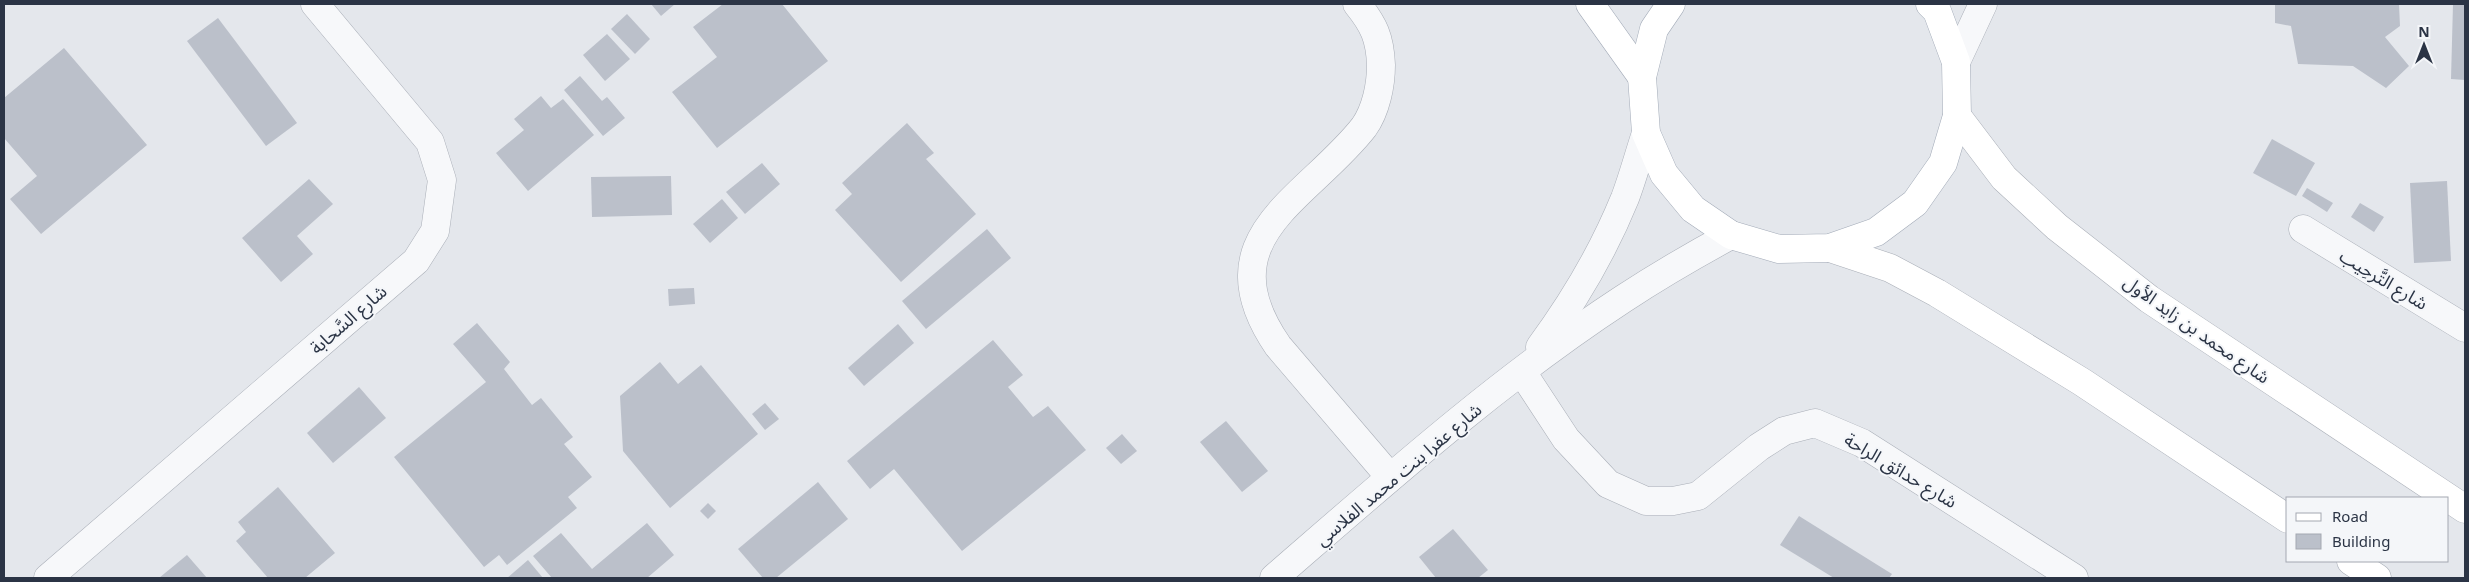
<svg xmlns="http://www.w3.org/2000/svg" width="2469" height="582" viewBox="0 0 2469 582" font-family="'Noto Sans','Noto Sans Arabic',sans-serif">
<rect width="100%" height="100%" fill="#e4e7ec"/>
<!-- building -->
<g fill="#bbc0ca">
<polygon points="651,4 675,4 661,16"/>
<polygon points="723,4 782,4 828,61 717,148 672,92 717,57 693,27"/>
<polygon points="2275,4 2399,4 2400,26 2385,37 2409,66 2386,88 2353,66 2298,64 2291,26 2275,23"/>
<polygon points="2453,4 2465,4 2465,80 2451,79"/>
<polygon points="627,14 650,39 635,54 611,29"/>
<polygon points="218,18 297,123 266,146 187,41"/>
<polygon points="607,34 630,59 605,81 583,55"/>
<polygon points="64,48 147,145 41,234 10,199 37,176 4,138 4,98"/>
<polygon points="580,76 602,101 607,97 625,118 603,136 564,90"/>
<polygon points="541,96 551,108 563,99 594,135 528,191 496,153 524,130 514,119"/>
<polygon points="907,123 934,153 926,159 976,214 901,282 835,210 852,194 842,183"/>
<polygon points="2272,139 2315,163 2296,196 2253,173"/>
<polygon points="762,163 780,184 745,214 726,192"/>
<polygon points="671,176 672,215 592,217 591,177"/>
<polygon points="309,179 333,204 297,236 313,254 281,282 242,238"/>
<polygon points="2447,181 2451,261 2414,263 2410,183"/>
<polygon points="2307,188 2333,203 2327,212 2302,196"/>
<polygon points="722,199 738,218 710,243 693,224"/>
<polygon points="2360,203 2384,217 2374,232 2351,217"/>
<polygon points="987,229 1011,258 926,329 902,301"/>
<polygon points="694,288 695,304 669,306 668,289"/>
<polygon points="477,323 510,362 504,369 532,405 541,398 573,437 564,444 592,477 568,497 577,508 507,565 499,555 484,567 394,457 486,382 453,344"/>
<polygon points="898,324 914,343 864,386 848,368"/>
<polygon points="993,340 1023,375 1008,387 1033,417 1048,406 1086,450 962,551 894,469 870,489 847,461"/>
<polygon points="660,362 678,384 701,365 758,434 670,508 623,451 620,396"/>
<polygon points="359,387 386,418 333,463 307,433"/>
<polygon points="765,403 779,419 765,430 752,414"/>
<polygon points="1226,421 1268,471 1242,492 1200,442"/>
<polygon points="1122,434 1137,451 1121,464 1106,448"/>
<polygon points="818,482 848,519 776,578 763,578 738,549"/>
<polygon points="278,487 335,553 305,578 268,578 236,541 246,532 238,522"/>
<polygon points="708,503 716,511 708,519 700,511"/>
<polygon points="1799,516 1892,574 1889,578 1834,578 1780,545"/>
<polygon points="647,523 674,555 647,578 552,578 533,556 561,533 592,569"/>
<polygon points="1453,529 1488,570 1478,578 1436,578 1419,557"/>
<polygon points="187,555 207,578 159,578"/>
<polygon points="528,560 543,578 507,578"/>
</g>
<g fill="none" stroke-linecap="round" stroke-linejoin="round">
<!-- minor casing -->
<g stroke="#a9aeb7" stroke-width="29">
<g id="minor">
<path d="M1357 4C1374 25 1380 38 1381 65 1381 85 1376 110 1364 127 1307 200 1203 237 1278 346L1390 477"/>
<polyline points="2303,229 2465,328"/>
<path d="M1540 347C1574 301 1603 252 1625 198 1633 177 1639 154 1646 133"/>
<polyline points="1522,372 1566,439 1608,484 1646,501 1673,501 1698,496 1759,447 1784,431 1815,423 1862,443 2074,578"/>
<polyline points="48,578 416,261 435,231 442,180 430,142 315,4"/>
<path d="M1274 578C1386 481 1499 380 1623 299 1658 276 1694 255 1731 235"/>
</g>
</g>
<!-- tertiary casing -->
<g stroke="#a9aeb7" stroke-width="29">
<polyline id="tertiary" points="1956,62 1983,4"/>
</g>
<!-- secondary casing -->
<g stroke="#a9aeb7" stroke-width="29">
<g id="secondary">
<polyline points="1957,116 2004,178 2057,227 2149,299 2465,509"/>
<polyline points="1830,248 1890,268 1937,293 2082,382 2288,519"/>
<polyline points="2351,561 2377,578"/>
</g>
</g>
<!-- primary casing -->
<g stroke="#a3abb8" stroke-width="29">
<g id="primary">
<polyline points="1590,4 1642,77"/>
<polyline points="1671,4 1654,29 1642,77 1646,133 1664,174 1693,209 1731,235 1779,249 1830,248 1876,232 1915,203 1943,163 1957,116 1956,62 1937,11 1930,4"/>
</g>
</g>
<!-- minor -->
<use href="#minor" stroke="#f7f8fa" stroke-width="28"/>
<!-- tertiary -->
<use href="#tertiary" stroke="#f7f8fa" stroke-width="28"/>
<!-- secondary -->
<use href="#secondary" stroke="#fff" stroke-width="28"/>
<!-- primary -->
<use href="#primary" stroke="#fff" stroke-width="28"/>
</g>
<g text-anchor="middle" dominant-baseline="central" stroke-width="4" stroke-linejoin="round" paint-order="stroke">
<!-- street labels -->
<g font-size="18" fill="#2b3445" stroke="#f4f6f9">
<text transform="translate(2384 279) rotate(31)">شارع التَّرحِيب</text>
<text transform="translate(348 319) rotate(-41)">شارع السَّحابة</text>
<text transform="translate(2197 329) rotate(35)">شارع محمد بن زايد الأول</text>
<text transform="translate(1901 470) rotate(31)">شارع حدائق الراحة</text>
<text transform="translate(1398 474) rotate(-40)">شارع عفرا بنت محمد الفلاسي</text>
</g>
</g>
<!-- border -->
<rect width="2469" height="582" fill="none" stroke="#2b3445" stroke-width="10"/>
<!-- legend -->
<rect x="2286" y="497" width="162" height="65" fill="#f4f6f9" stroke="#a4a8b1"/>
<rect x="2296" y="513" width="25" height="8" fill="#ffffff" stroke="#a4a8b1"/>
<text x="2332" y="522" font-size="15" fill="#2b3445">Road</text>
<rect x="2296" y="534" width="25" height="15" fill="#bbc0ca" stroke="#a4a8b1"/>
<text x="2332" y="547" font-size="15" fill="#2b3445">Building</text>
<!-- north arrow -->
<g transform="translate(2424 45)" stroke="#f4f6f9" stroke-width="4" paint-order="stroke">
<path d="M0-4L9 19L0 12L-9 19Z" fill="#2b3445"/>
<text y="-8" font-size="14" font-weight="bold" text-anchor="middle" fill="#2b3445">N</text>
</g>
</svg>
